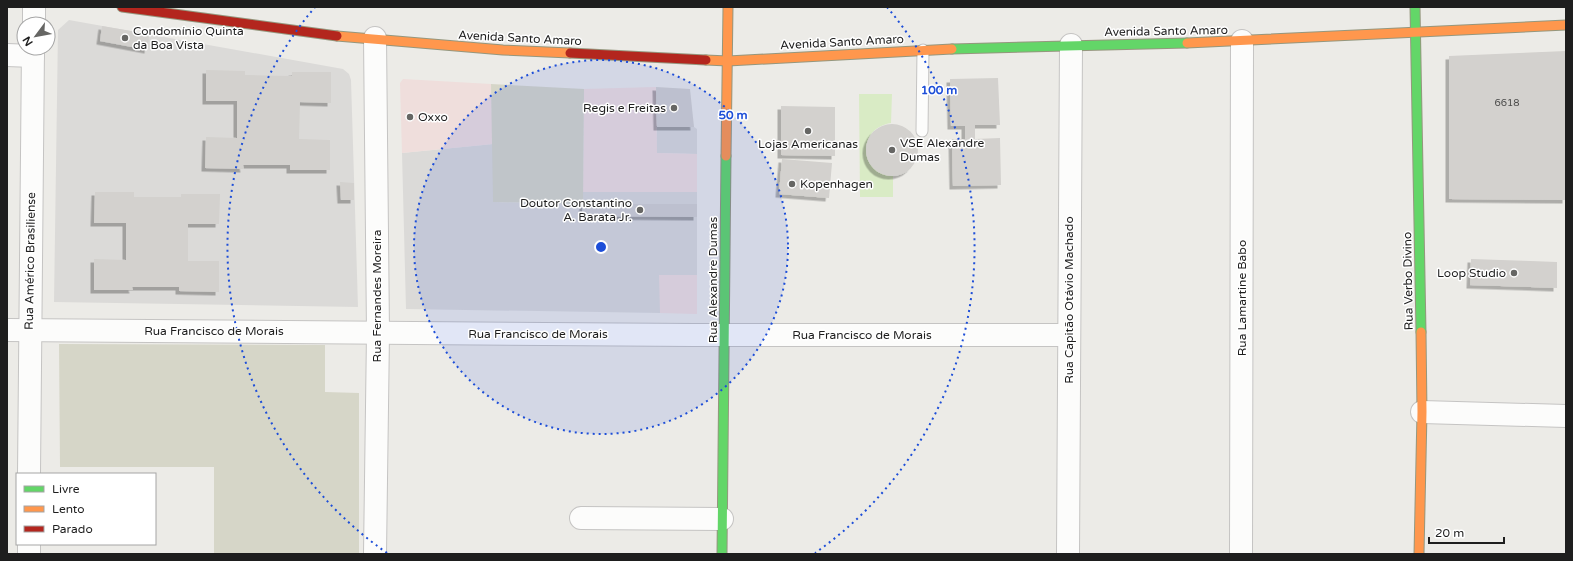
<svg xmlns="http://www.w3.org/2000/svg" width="1573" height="561" viewBox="0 0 1573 561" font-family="'Varela Round',sans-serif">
<defs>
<filter id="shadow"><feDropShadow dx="-3.5" dy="3.5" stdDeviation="0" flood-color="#0004"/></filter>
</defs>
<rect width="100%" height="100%" fill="#ecebe7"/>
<!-- residential -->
<g fill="#dbdad8">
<polygon points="69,20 343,69 349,74 351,80 358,307 54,302 58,30"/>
<polygon points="657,127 694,127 697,129 697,154 656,153"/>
<polygon points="493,144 493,202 583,204 583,192 697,192 697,204 583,204 582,216 697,217 697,275 660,275 660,313 406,309 402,153"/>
</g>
<!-- commercial -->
<g fill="#efdedc">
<polygon points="403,79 491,84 493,144 402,153 400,83"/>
<polygon points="656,87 657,153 697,154 697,192 583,192 584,89"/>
<polygon points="659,275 697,275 697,314 660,313"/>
</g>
<!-- construction -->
<g fill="#d6d6c8">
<polygon points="491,84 584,89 583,204 493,202"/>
<polygon points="59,344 325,345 325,392 359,393 359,554 214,554 214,467 60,467"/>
</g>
<!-- grass -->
<path fill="#d9ebc5" d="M859 94H892L891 123C857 128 858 174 893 176V197H860Z"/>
<!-- building -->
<g fill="#d3d1ce" filter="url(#shadow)">
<polygon points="102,26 149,34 148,50 100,41"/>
<polygon points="1566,51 1566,200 1449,199 1449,56"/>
<polygon points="206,70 245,71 245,75 292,76 292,72 331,72 331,103 300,102 299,139 330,140 330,170 290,170 290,165 243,165 244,169 205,168 206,137 237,138 237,101 206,101"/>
<polygon points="998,78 1000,125 975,125 975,139 1000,138 1001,185 953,186 952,139 965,139 965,126 951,126 950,79"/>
<polygon points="656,87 690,89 694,127 657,127"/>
<polygon points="781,106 835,107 835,156 781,155"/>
<circle cx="892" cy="150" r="26"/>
<polygon points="782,159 832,163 829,198 779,194"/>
<polygon points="340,182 354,183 354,200 341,200"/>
<polygon points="95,192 134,192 134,197 181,197 181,194 220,194 219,224 188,224 188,261 219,261 219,292 179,291 179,287 132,287 133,290 94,290 94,259 126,260 126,223 94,223"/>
<polygon points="583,204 697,204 697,217 582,216"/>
<polygon points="1471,259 1557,262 1557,288 1470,285"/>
</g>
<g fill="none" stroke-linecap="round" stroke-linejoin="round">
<!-- lane casing -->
<g stroke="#c5c4c3" stroke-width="13">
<polyline id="lane" points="922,131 923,50"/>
</g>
<!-- street casing -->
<g stroke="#c5c4c3" stroke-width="24">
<g id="street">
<polyline points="34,24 34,7"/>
<polyline points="375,38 378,333 375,554"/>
<polyline points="7,55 33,56"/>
<polyline points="7,330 693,335 1069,335"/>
<polyline points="1422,412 1566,416"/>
<polyline points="29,474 33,48"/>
<polyline points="581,518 722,519"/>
<polyline points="29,554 29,544"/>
<polyline points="1068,554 1071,45"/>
<polyline points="1241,554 1242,41"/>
</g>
</g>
<!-- fast casing -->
<g stroke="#95977e" stroke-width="11">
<g id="fast">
<polyline points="1415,7 1421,332"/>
<polyline points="952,49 1187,43"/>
<polyline points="722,554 726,156"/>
</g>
</g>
<!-- slow casing -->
<g stroke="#95977e" stroke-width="11">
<g id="slow">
<polyline points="337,36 503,50 570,53"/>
<polyline points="1187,43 1566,25"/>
<polyline points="706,60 728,61 952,49"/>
<polyline points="726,156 728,7"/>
<polyline points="1419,554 1422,412 1421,332"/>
</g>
</g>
<!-- jam casing -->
<g stroke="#95977e" stroke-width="11">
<g id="jam">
<polyline points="122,7 337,36"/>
<polyline points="570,53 706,60"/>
</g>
</g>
<!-- lane -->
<use href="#lane" stroke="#fcfcfb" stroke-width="11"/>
<!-- street -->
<use href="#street" stroke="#fcfcfb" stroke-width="22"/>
<!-- fast -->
<use href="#fast" stroke="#63d668" stroke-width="9"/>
<!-- slow -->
<use href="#slow" stroke="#ff974d" stroke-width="9"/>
<!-- jam -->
<use href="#jam" stroke="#b3261e" stroke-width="9"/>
</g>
<!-- distance rings -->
<circle cx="601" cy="247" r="187" fill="#1d4ed8" fill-opacity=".12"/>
<g fill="none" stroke="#1d4ed8" stroke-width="2" stroke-dasharray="2 4">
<circle cx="601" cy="247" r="187"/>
<path d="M387 553A373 373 0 0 1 315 7M887 7A373 373 0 0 1 815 553"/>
</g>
<!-- markers -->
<g fill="#666664" stroke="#fff" stroke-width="1.5">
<circle cx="125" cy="38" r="4"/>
<circle cx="674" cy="108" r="4"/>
<circle cx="410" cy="117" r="4"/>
<circle cx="808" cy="131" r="4"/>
<circle cx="892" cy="150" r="4"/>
<circle cx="792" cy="184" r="4"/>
<circle cx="640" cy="210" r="4"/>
<circle cx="1514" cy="273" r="4"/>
</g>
<g text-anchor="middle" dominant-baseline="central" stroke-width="3" stroke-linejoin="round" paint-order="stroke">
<!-- number labels -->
<g font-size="10" fill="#4b4b4a">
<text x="1507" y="103">6618</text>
</g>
<!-- poi labels -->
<g font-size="12" fill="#1e1e1e" stroke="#fff" text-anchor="start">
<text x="133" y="31">Condomínio Quinta<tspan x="133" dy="14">da Boa Vista</tspan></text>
<text x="666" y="108" text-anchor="end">Regis e Freitas</text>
<text x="418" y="117">Oxxo</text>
<text x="900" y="143">VSE Alexandre<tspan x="900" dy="14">Dumas</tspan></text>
<text x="808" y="144" text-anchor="middle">Lojas Americanas</text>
<text x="800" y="184">Kopenhagen</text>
<text x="632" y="203" text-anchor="end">Doutor Constantino<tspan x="632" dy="14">A. Barata Jr.</tspan></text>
<text x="1506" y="273" text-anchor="end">Loop Studio</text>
</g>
<!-- street labels -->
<g font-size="12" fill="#1e1e1e" stroke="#fff">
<text transform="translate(1166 31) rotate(-1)">Avenida Santo Amaro</text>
<text transform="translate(520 38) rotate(3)">Avenida Santo Amaro</text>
<text transform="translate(842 42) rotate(-3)">Avenida Santo Amaro</text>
<text transform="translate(30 261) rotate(-89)">Rua Américo Brasiliense</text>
<text transform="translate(713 280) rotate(-90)">Rua Alexandre Dumas</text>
<text transform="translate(1408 281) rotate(-91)">Rua Verbo Divino</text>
<text transform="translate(377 296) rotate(-90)">Rua Fernandes Moreira</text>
<text transform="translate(1242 298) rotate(-90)">Rua Lamartine Babo</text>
<text transform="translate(1069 300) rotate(-90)">Rua Capitão Otávio Machado</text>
<text x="214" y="331">Rua Francisco de Morais</text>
<text x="538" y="334">Rua Francisco de Morais</text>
<text x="862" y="335">Rua Francisco de Morais</text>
</g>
</g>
<circle cx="601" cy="247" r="6" fill="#1d4ed8" stroke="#fff" stroke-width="2"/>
<g font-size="12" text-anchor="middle" font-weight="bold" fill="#1d4ed8" stroke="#fff" stroke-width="3" stroke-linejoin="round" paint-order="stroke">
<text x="939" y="94">100 m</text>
<text x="733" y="119">50 m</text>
</g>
<!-- border -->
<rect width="1573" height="561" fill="none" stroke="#1e1e1e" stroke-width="16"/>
<!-- legend -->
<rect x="16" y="473" width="140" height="72" fill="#ffffff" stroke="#a5a5a5"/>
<rect x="24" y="486" width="20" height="6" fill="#63d668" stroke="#a5a5a5"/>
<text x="52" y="493" font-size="12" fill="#1e1e1e">Livre</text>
<rect x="24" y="506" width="20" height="6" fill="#ff974d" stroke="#a5a5a5"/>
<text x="52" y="513" font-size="12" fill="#1e1e1e">Lento</text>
<rect x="24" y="526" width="20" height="6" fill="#b3261e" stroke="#a5a5a5"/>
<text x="52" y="533" font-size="12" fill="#1e1e1e">Parado</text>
<!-- north arrow -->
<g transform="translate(36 36) rotate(238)"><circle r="19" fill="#ffffff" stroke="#a5a5a5"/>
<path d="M0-3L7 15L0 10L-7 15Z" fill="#666664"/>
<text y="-6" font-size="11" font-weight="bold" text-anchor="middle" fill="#1e1e1e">N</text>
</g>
<!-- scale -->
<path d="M1429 537v6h75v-6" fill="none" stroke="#1e1e1e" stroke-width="2"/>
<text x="1435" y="537" font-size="12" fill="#1e1e1e" stroke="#ffffff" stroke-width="3" paint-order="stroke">20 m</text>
</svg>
